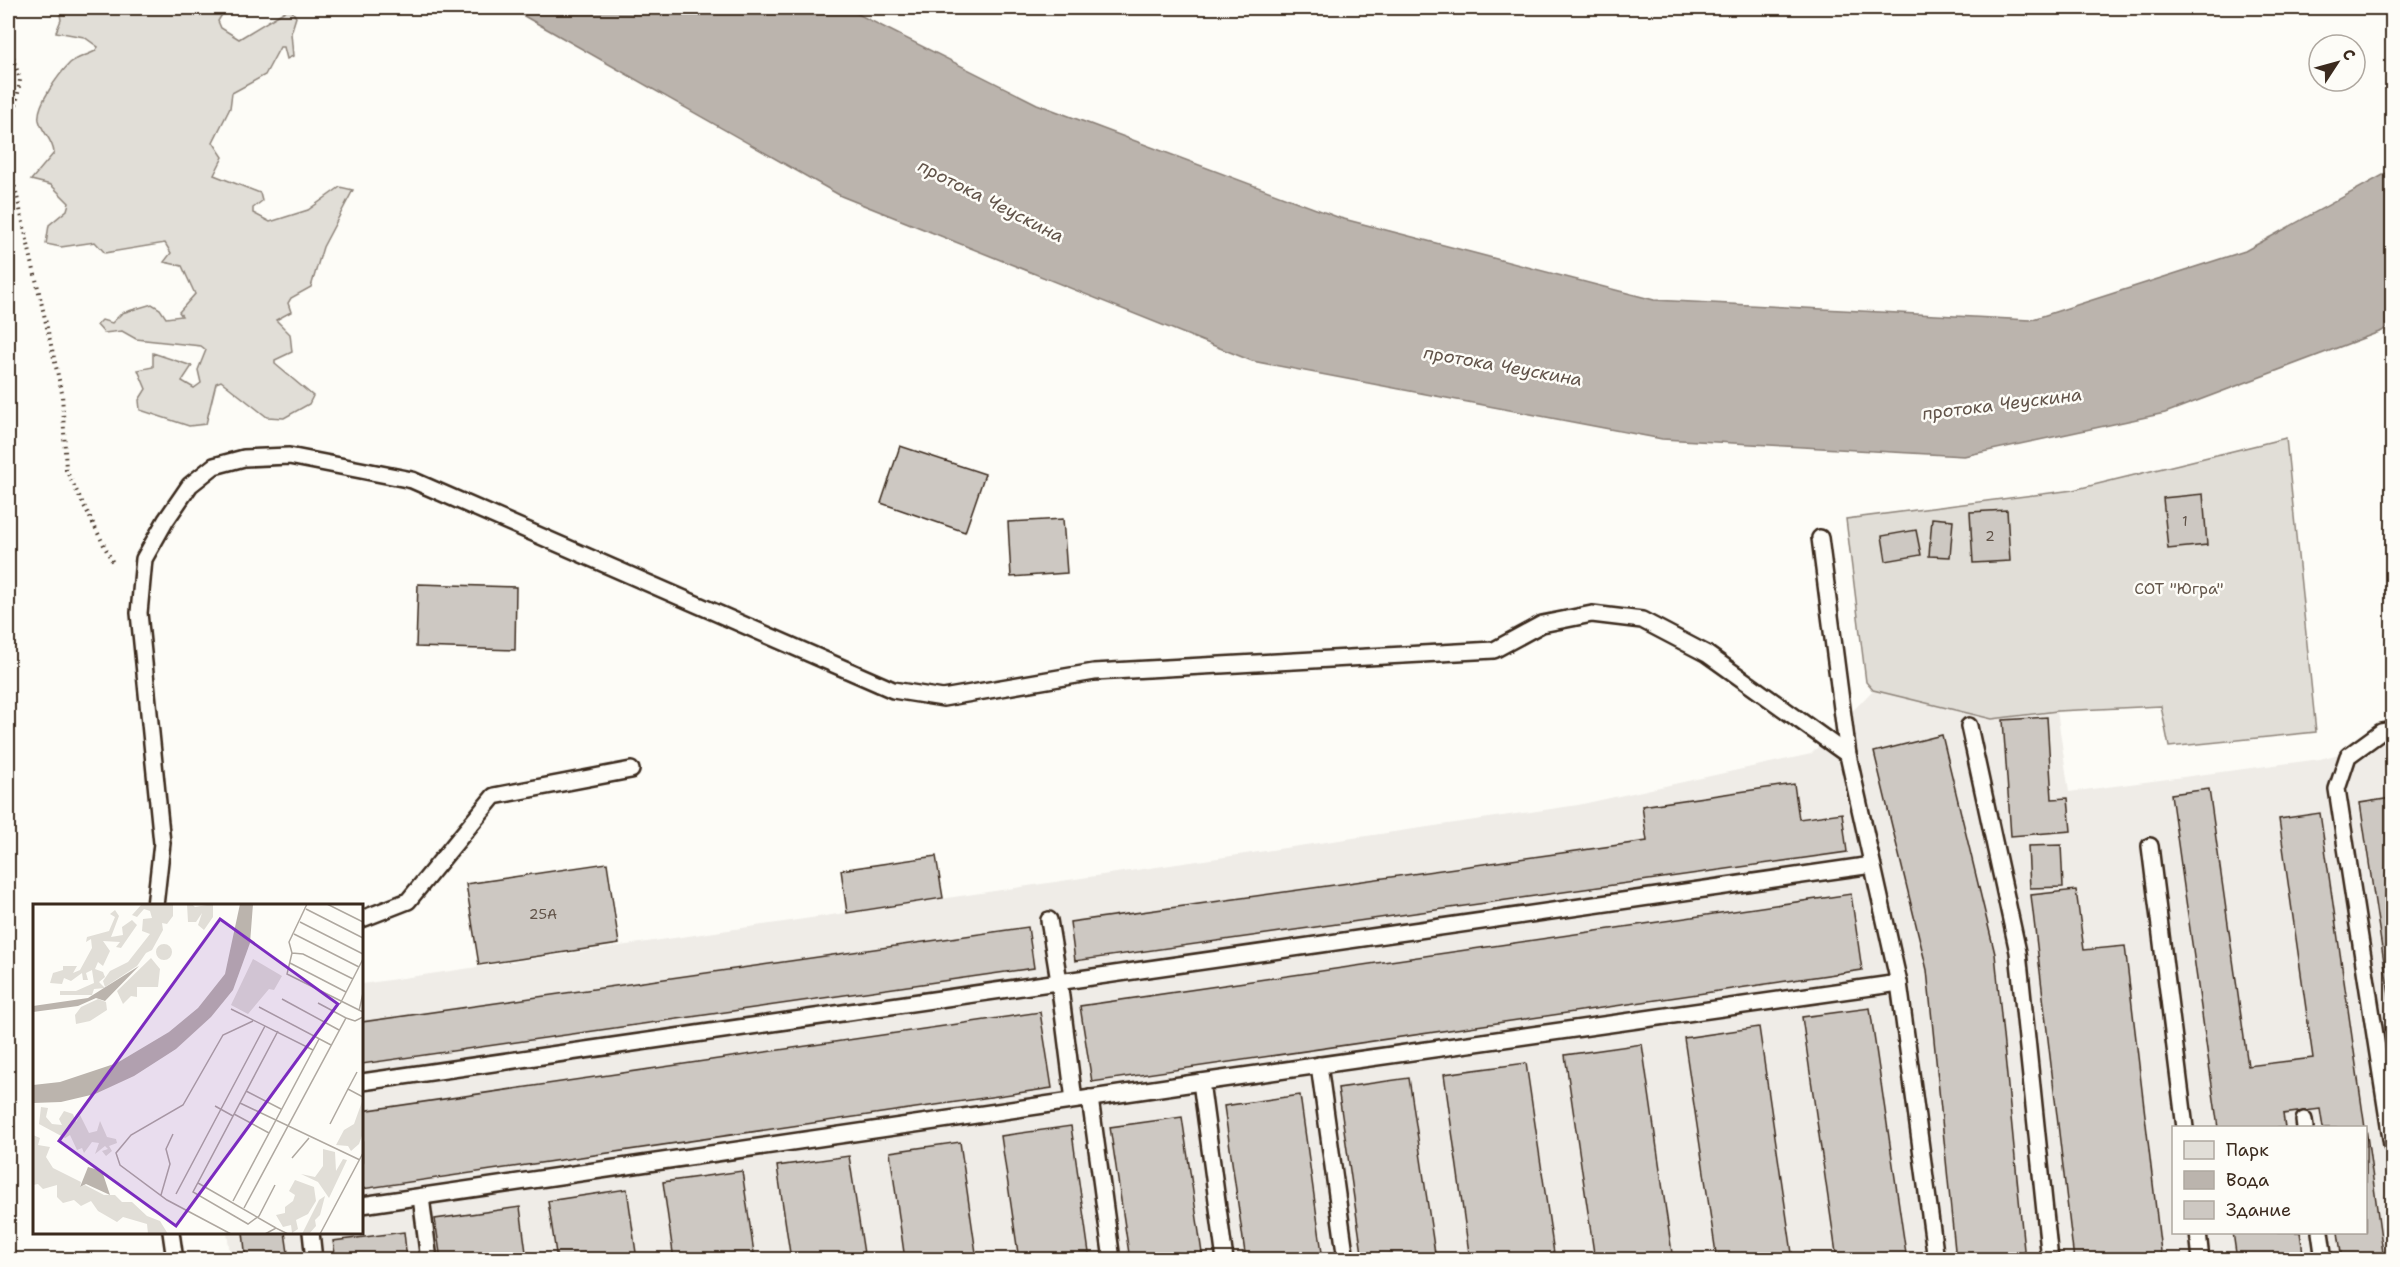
<svg xmlns="http://www.w3.org/2000/svg" width="2400" height="1267" viewBox="0 0 2400 1267" font-family="'Shantell Sans',sans-serif">
<rect width="100%" height="100%" fill="#fdfcf7"/>
<filter id="ink" filterUnits="userSpaceOnUse"><feTurbulence type="fractalNoise" baseFrequency=".0167" numOctaves="2"/><feDisplacementMap in="SourceGraphic" scale="12" xChannelSelector="R" yChannelSelector="G"/><feConvolveMatrix kernelMatrix="1 2 1 2 8 2 1 2 1" color-interpolation-filters="sRGB"/></filter>
<g filter="url(#ink)">
<!-- built -->
<path fill="#efece7" fill-rule="evenodd" d="M1873 690 1992 719 2057 711 2069 792 2320 759 2392 740V1259L231 1260 227 1233 362 1232V984L1578 805 1811 754ZM2174 1128H2366V1232H2174Z"/>
<!-- green -->
<g fill="#e1ded7" stroke="#8e847a" stroke-width="1.5">
<path d="M59 8H226L218 21 221 28 239 39 290 8 296 17 291 33 293 56 287 59 284 47H280L265 75 232 93 230 108 213 142 223 157 214 175 260 193 262 201 253 208V213L270 222 308 210 340 187 353 190 323 247 311 287 291 298 288 303 291 312 276 320 290 334 292 352 275 360V364L313 396 309 404 284 418 267 417 221 381 216 383 206 424 189 426 140 410 139 400 146 389 138 370 153 367V353L192 366 182 381 194 388 201 383 198 370 206 350 201 346 136 339 122 331 104 333 97 325 102 320 112 323 122 313 152 304 160 309 166 318 182 316 179 312 195 294 182 266 164 262 171 253 165 243 105 253 95 242 61 247 46 244 49 225 67 210 69 203 51 185 31 180 54 153C53 139 42 133 39 120 36 105 59 74 70 63 76 58 88 55 95 51L98 47 84 37 56 32 61 20Z"/>
<polygon points="2286,438 2316,732 2169,747 2161,706 2057,711 1992,719 1873,690 1866,682 1846,519 2073,490"/>
</g>
<!-- water -->
<polygon fill="#bbb4ad" stroke="#887d74" stroke-width="1.5" points="513,8 846,8 1037,104 1340,218 1654,300 2030,320 2245,251 2392,170 2392,323 2382,331 2165,413 1964,456 1662,439 1252,361 841,196 524,16"/>
<!-- building -->
<g fill="#cdc8c2" stroke="#3b2a1e" stroke-width="1.5">
<polygon points="900,446 985,474 965,532 881,503"/>
<polygon points="2203,494 2207,545 2168,549 2163,498"/>
<polygon points="2007,510 2010,561 1973,563 1970,512"/>
<polygon points="1932,518 1953,520 1950,557 1929,556"/>
<polygon points="1063,519 1067,573 1011,577 1008,522"/>
<polygon points="1916,530 1921,555 1886,561 1882,536"/>
<polygon points="418,584 516,587 515,650 416,647"/>
<polygon points="2047,717 2052,799 2068,798 2071,831 2011,836 2003,720"/>
<polygon points="1942,735 1995,954 2025,1260 1956,1260 1927,970 1874,752"/>
<polygon points="1794,784 1799,819 1842,813 1847,852 1075,961 1070,922 1647,841 1642,806"/>
<polygon points="2209,789 2248,1066 2313,1058 2279,819 2320,813 2365,1128 2323,1128 2320,1109 2283,1114 2285,1128 2218,1128 2171,794"/>
<polygon points="2392,798 2392,1015 2360,803"/>
<polygon points="2061,845 2063,887 2030,888 2028,846"/>
<polygon points="936,856 943,898 847,913 841,870"/>
<polygon points="607,863 619,944 479,965 466,884"/>
<polygon points="2076,890 2084,950 2125,946 2162,1260 2074,1260 2031,895"/>
<polygon points="1851,894 1862,970 1092,1082 1080,1006"/>
<polygon points="1028,927 1034,968 362,1064 362,1022"/>
<polygon points="1870,1008 1907,1260 1837,1260 1802,1017"/>
<polygon points="1040,1012 1052,1088 362,1189 362,1111"/>
<polygon points="1759,1027 1793,1260 1717,1260 1684,1038"/>
<polygon points="1642,1044 1673,1260 1595,1260 1565,1055"/>
<polygon points="1526,1063 1555,1260 1470,1260 1444,1074"/>
<polygon points="1409,1078 1436,1260 1363,1260 1338,1088"/>
<polygon points="1300,1095 1323,1260 1246,1260 1224,1106"/>
<polygon points="1182,1117 1203,1260 1130,1260 1110,1127"/>
<polygon points="1071,1126 1090,1260 1019,1260 1001,1136"/>
<polygon points="2366,1128 2384,1260 2342,1260 2338,1232 2366,1232"/>
<polygon points="960,1142 977,1260 905,1260 890,1152"/>
<polygon points="849,1156 865,1260 791,1260 777,1166"/>
<polygon points="742,1171 755,1260 674,1260 663,1182"/>
<polygon points="627,1189 637,1260 557,1260 548,1201"/>
<polygon points="520,1207 527,1260 441,1260 435,1219"/>
<polygon points="243,1232 285,1232 289,1260 246,1260"/>
<polygon points="404,1232 407,1260 336,1260 333,1241"/>
<polygon points="2233,1232 2300,1232 2304,1260 2237,1260"/>
</g>
<g fill="none" stroke-linecap="round" stroke-linejoin="round">
<!-- service casing -->
<g stroke="#3b2a1e" stroke-width="20">
<g id="service">
<polyline points="1820,538 1848,755 1899,983 1936,1260"/>
<polyline points="1969,726 2018,952 2050,1260"/>
<polyline points="2392,730 2381,732 2348,756 2337,789 2392,1145"/>
<polyline points="2150,846 2185,1128"/>
<polyline points="155,906 162,843 139,613 144,559 166,520 190,485 214,466 244,458 289,456 412,480 893,690 943,698 1094,672 1494,650 1542,624 1592,614 1642,620 1707,654 1848,755"/>
<polyline points="362,919 408,901 494,796 631,770"/>
<polyline points="1049,920 1059,981 1074,1100"/>
<polyline points="1319,1065 1346,1260"/>
<polyline points="362,1082 1872,865"/>
<polyline points="1201,1082 1225,1260"/>
<polyline points="1090,1098 1112,1260"/>
<polyline points="2304,1120 2305,1128"/>
<polyline points="421,1197 429,1260"/>
<polyline points="362,1205 1201,1082 1899,983"/>
<polyline points="171,1232 175,1260"/>
<polyline points="311,1232 314,1260"/>
<polyline points="2198,1232 2201,1260"/>
<polyline points="2320,1232 2324,1260"/>
</g>
</g>
<!-- path -->
<g stroke="#3b2a1e" stroke-width="4" stroke-dasharray="1.5 4.5" stroke-linecap="butt">
<polyline points="8,40 20,80 8,157"/>
<polyline points="8,157 62,393 66,470 114,565"/>
</g>
<!-- service -->
<use href="#service" stroke="#fdfcf7" stroke-width="15"/>
</g>
</g>
<g text-anchor="middle" dominant-baseline="central" stroke-width="5" stroke-linejoin="round" paint-order="stroke">
<!-- number labels -->
<g font-size="14" fill="#605247">
<text x="2185" y="521">1</text>
<text x="1990" y="536">2</text>
<text x="543" y="914">25А</text>
</g>
<!-- park labels -->
<g font-size="16" fill="#64574c" stroke="#fdfcf7">
<text x="2179" y="588">СОТ "Югра"</text>
</g>
<!-- water labels -->
<g font-size="18" font-style="italic" fill="#615349" stroke="#fdfcf7">
<text transform="translate(991 201) rotate(27)">протока Чеускина</text>
<text transform="translate(1503 366) rotate(10)">протока Чеускина</text>
<text transform="translate(2002 404) rotate(-7)">протока Чеускина</text>
</g>
</g>
<!-- overview -->
<g transform="translate(33 904)">
<rect width="330" height="330" fill="#fdfcf7"/>
<path d="M109 0H140V12L134 20 129 19 130 26 119 46 113 49 104 62 72 83 70 77 77 67 95 58 117 30 109 27 110 15 119 14 117 7 111 5 104 13 99 11ZM159 0 162 3 180 0V13L171 26 165 21 169 9 163 18H155L154 0ZM82 6 86 12 78 33 90 31 89 23 99 16 104 21 88 44 83 43 87 38 70 37 77 47 70 62 65 58 62 65 70 68 72 73 66 78 72 84 61 85 59 91H27V87H43L61 79 59 66 53 69 55 76H50L49 69 38 77 31 74 29 80 17 79 20 69 30 66V62H44L40 69 47 66 59 44 58 35 53 38 54 33 76 27 82 13 77 10ZM123 48a8 8 0 1 1 16 0a8 8 0 1 1-16 0ZM118 54 127 65 125 83H104V93L98 92 90 100 84 87ZM220 55 249 72 241 86 236 85 215 110 198 101ZM65 95 73 98 74 106 57 117 43 120 42 111 48 103ZM330 195V229L326 240 318 247 315 242 303 241 311 226 321 220ZM8 203 15 204 13 213 19 220 29 221 26 215 31 207 40 210 43 218 47 211 56 229 64 227 67 217 74 233 83 235 84 239 76 242 79 247 73 252 69 247 75 245 72 242 62 250 66 239 59 238 51 249 49 244 44 246 37 231 32 234 6 220ZM0 231 7 234 5 241 17 243 13 253 20 264 48 278 47 283 52 281 71 291H82L89 298H99L114 312 127 317 135 330H115L114 320 90 313 84 318 65 307 58 297 48 302 41 296 30 299 24 293V281L10 285 5 280 0 281ZM290 245 302 248 303 267 310 255 314 256 296 294 285 278 268 270 282 273 290 262ZM262 276 281 283 283 297 275 310 263 316 265 325 259 329 258 321 250 323 243 311 252 309V303L260 297 262 291 256 287ZM292 292 287 311 282 316 283 322 276 330H269L286 296Z" fill="#e1ded7"/>
<path d="M207 0H220L217 39 200 86 178 113 143 145 101 172 62 190 28 198 0 199V181L27 178 84 159 136 128 165 104 192 70ZM106 62 72 97 63 94 45 102 0 108V102L55 94ZM55 263 69 267 77 291 53 280 47 283Z" fill="#bbb4ad"/>
<path fill="none" stroke="#afa8a0" stroke-width="1.5" d="M274 0 256 38 259 49 254 70 330 108M294 0 330 18M273 5 330 34M267 18 330 50M261 30 326 63M259 49 270 50 320 75M257 59 313 88M249 95 306 126M285 99 313 114M307 100 330 55M226 103 298 141M198 105 280 146M326 107 330 89M315 185 324 168M213 187 248 205M207 199 327 256M182 202 200 212M201 210 236 229M297 220 315 185 330 193M259 254 276 234M165 279 243 324M242 281 226 312 215 320 160 288 245 127M143 290 232 122M128 291 137 260 133 245 140 230M200 297 286 135M211 304 313 114 322 117 330 113M198 330 134 296 87 261 83 249 98 231 150 201 190 131 220 117M232 330 243 324 255 330M287 330 330 249"/>
<path fill="#7b2cbf" fill-opacity="0.15" stroke="#7b2cbf" stroke-width="3" d="M187 15 305 100 143 322 26 237Z"/>
<rect width="330" height="330" fill="none" stroke="#3b2a1e" stroke-width="3"/>
</g>
<!-- margin -->
<rect width="2400" height="1267" fill="none" stroke="#fdfcf7" stroke-width="30"/>
<rect x="15" y="15" width="2370" height="1237" fill="none" stroke="#3b2a1e" stroke-width="2" filter="url(#ink)"/>
<!-- legend -->
<rect x="2172" y="1126" width="195" height="108" fill="#fdfcf7" stroke="#afa8a0" stroke-width="1.5"/>
<rect x="2184" y="1141" width="30" height="18" fill="#e1ded7" stroke="#afa8a0" stroke-width="1.5"/>
<text x="2226" y="1156" font-size="18" fill="#3b2a1e">Парк</text>
<rect x="2184" y="1171" width="30" height="18" fill="#bbb4ad" stroke="#afa8a0" stroke-width="1.5"/>
<text x="2226" y="1186" font-size="18" fill="#3b2a1e">Вода</text>
<rect x="2184" y="1201" width="30" height="18" fill="#cdc8c2" stroke="#afa8a0" stroke-width="1.5"/>
<text x="2226" y="1216" font-size="18" fill="#3b2a1e">Здание</text>
<!-- north arrow -->
<g transform="translate(2337 63) rotate(54)"><circle r="28" fill="#fdfcf7" stroke="#afa8a0" stroke-width="1.5"/>
<path d="M0-4.5L10 22L0 15L-10 22Z" fill="#3b2a1e"/>
<text y="-9" font-size="16" font-weight="bold" text-anchor="middle" fill="#3b2a1e">С</text>
</g>
</svg>
